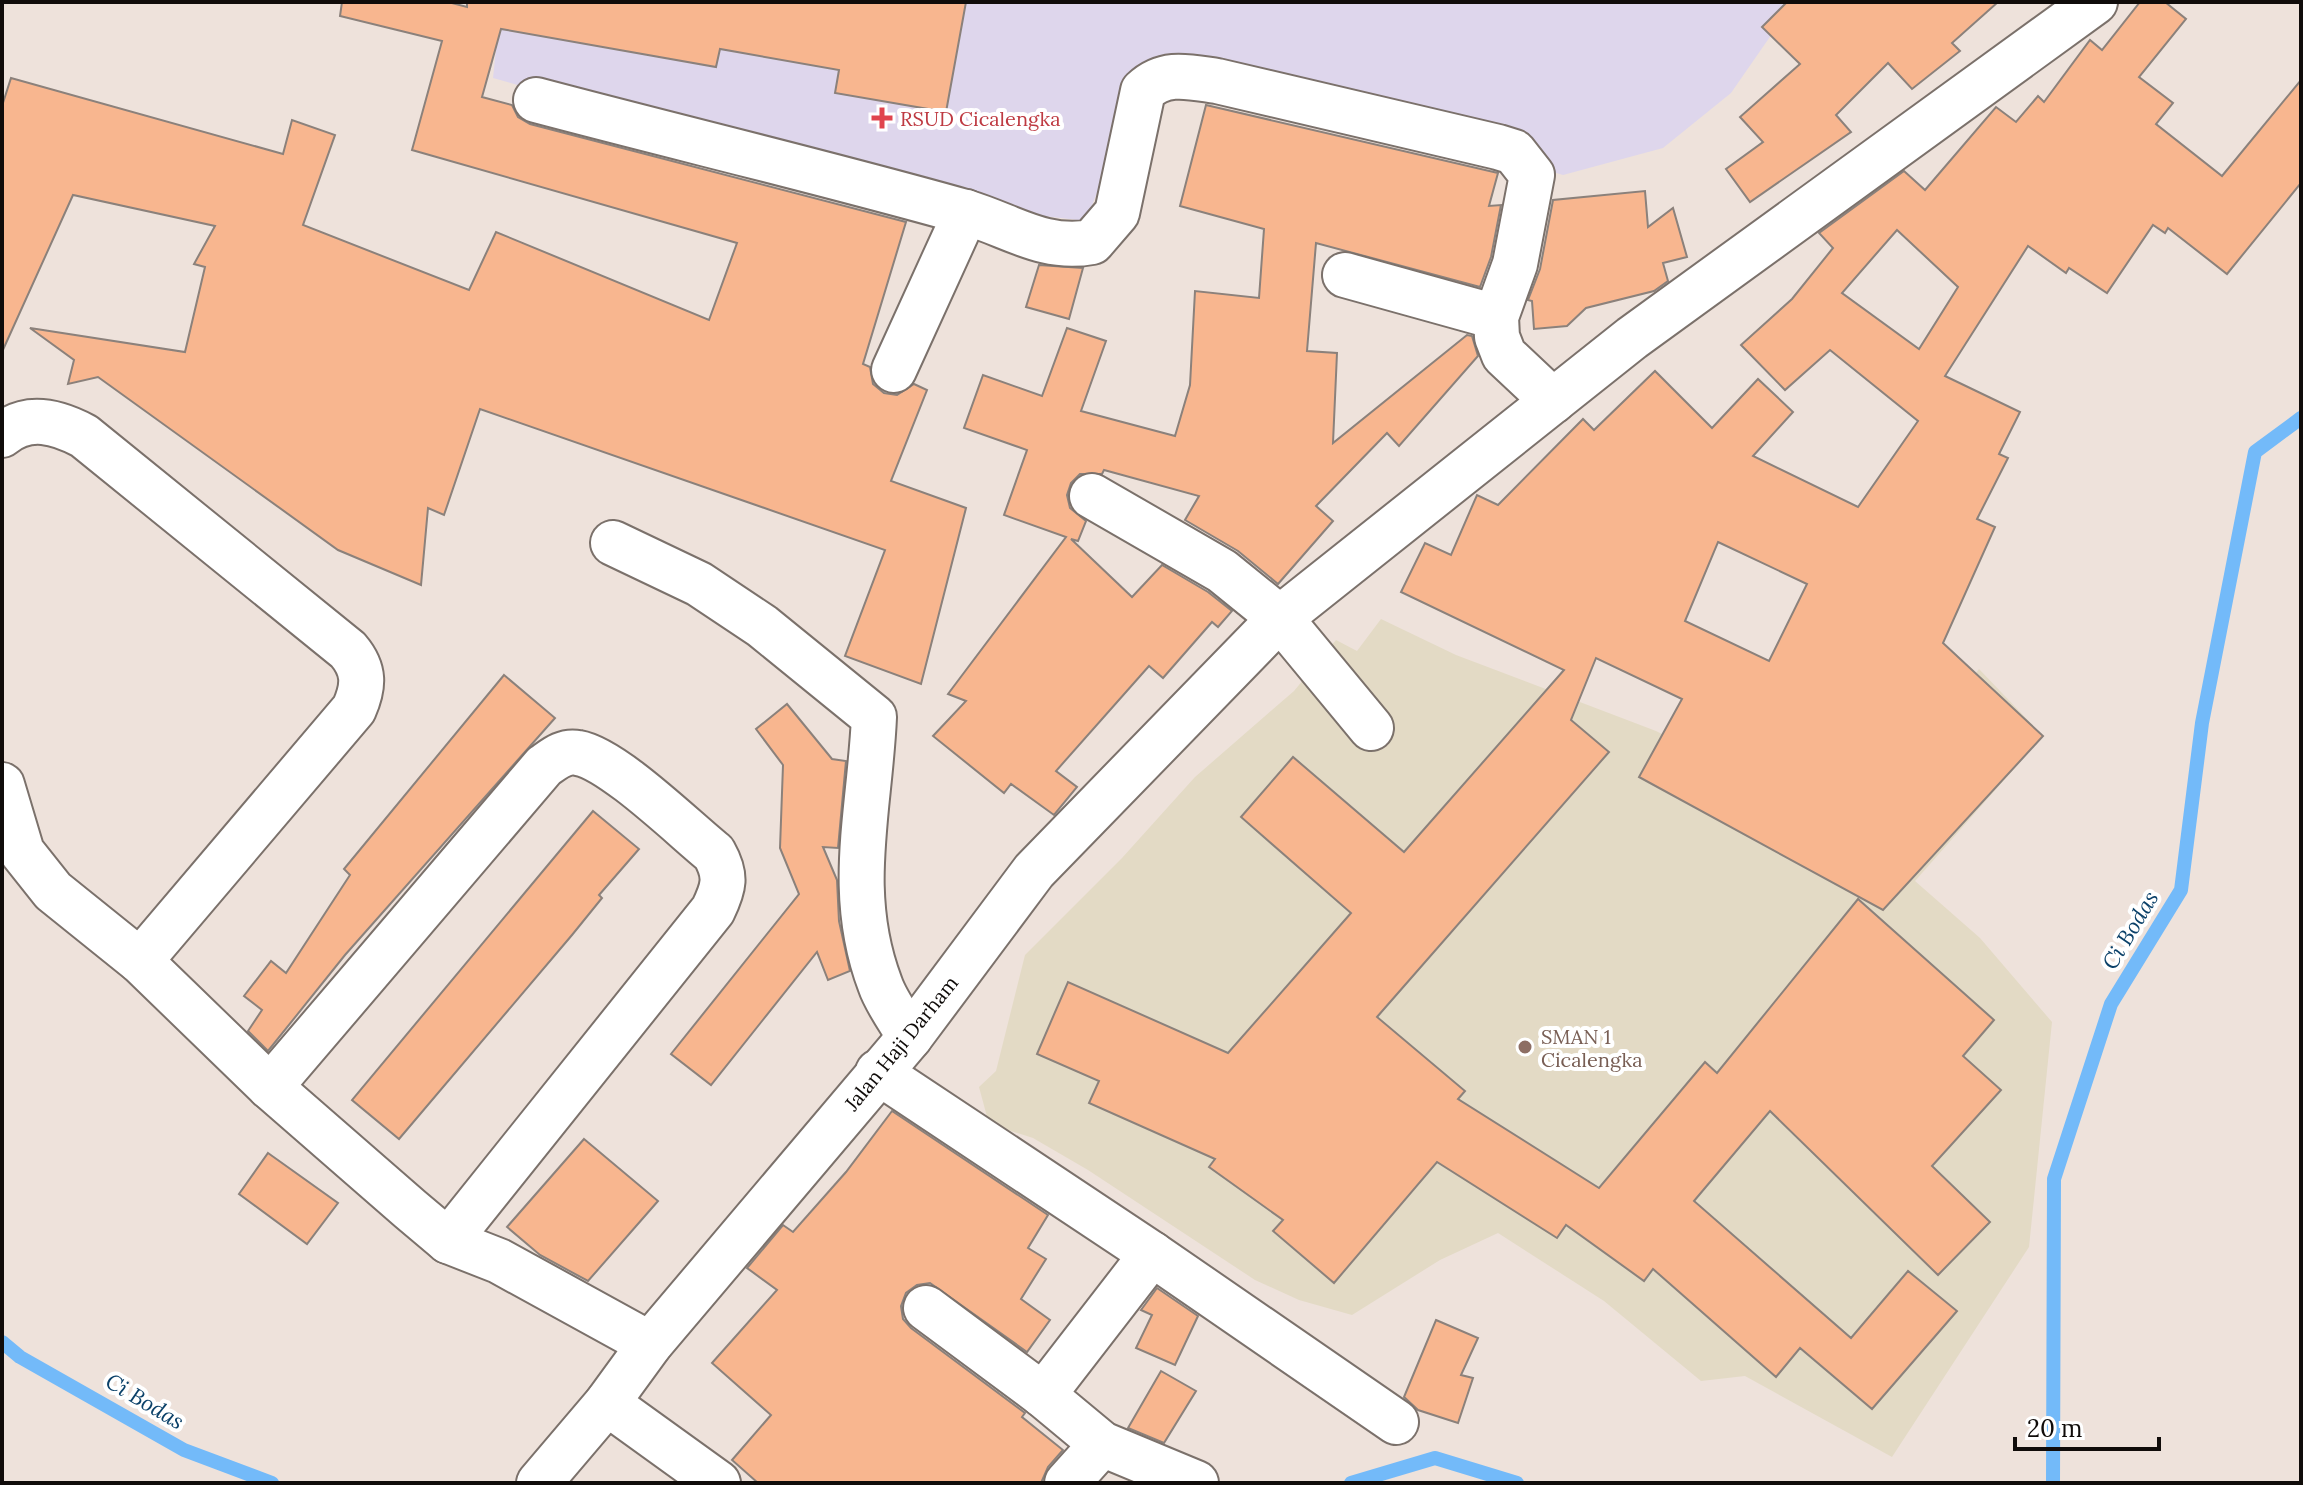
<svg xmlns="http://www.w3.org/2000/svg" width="2303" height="1485" viewBox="0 0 2303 1485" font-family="Lora,serif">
<rect width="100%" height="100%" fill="#eee2db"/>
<!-- education -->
<polygon fill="#e3dac5" points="1381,619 1456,655 1656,731 1761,784 1933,730 1979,669 2043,736 1915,881 1980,938 2052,1022 2029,1247 1892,1457 1745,1376 1701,1381 1604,1301 1498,1233 1440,1260 1352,1315 1299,1300 1255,1280 1088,1170 1033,1138 989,1124 979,1087 996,1071 1025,955 1122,858 1195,777 1294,691 1336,640 1357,651"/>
<!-- medical -->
<polygon fill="#ded6ec" points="501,2 1794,2 1731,93 1663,148 1563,175 1470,147 1143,74 1086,221 933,203 493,78"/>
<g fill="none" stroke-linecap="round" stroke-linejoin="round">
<!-- stream -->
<g stroke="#73baf9" stroke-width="14">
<polyline points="2,1342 20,1357 184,1450 272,1483"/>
<polyline points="1351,1483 1435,1458 1517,1483"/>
<polyline points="2053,1483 2054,1179 2111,1004 2181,890 2202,723 2255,452 2301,418"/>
</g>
</g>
<!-- building -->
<g fill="#f8b68f" stroke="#8b817b" stroke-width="2" fill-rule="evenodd">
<polygon points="342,2 448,2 467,7 467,2 966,2 946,112 835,93 839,70 720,49 716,67 501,29 482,97 512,105 518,117 530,124 906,222 863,364 870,367 873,384 884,393 897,395 914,384 927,390 891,481 966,508 921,684 845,656 885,550 480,409 444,515 428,508 421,585 338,550 98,377 68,384 74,360 30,328 185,352 205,267 194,264 215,226 73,195 2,352 2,106 11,78 283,154 292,120 335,135 303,225 469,290 496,232 709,320 737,243 412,150 442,41 340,16"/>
<polygon points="1787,2 1998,2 1952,43 1960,51 1912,89 1888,63 1836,115 1851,132 1750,202 1726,169 1763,142 1740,117 1800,64 1762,27"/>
<path d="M2140 2H2165L2186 19 2139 77 2173 103 2156 124 2222 176 2301 80V183L2227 274 2168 228 2165 233 2153 225 2107 293 2069 268 2066 273 2028 246 1945 376 2020 412 1999 454 2008 458 1977 519 1995 527 1943 643 2043 736 1883 910 1639 777 1682 699 1596 658 1571 720 1609 752 1377 1017 1465 1091 1458 1099 1599 1188 1705 1062 1717 1073 1858 899 1994 1020 1963 1056 2001 1090 1932 1166 1990 1222 1938 1275 1770 1111 1694 1201 1851 1338 1908 1271 1957 1311 1872 1409 1800 1348 1776 1377 1653 1269 1644 1281 1566 1225 1557 1238 1437 1162 1334 1283 1273 1231 1283 1220 1209 1167 1215 1159 1089 1103 1099 1081 1037 1054 1068 982 1228 1053 1351 913 1241 817 1293 757 1404 852 1564 670 1401 592 1425 543 1451 555 1477 495 1498 505 1583 419 1594 430 1655 371 1712 428 1758 379 1793 412 1753 456 1858 507 1918 421 1830 350 1785 390 1741 345 1792 299 1833 248 1819 233 1904 171 1925 190 1996 107 2016 122 2038 96 2044 102 2090 40 2102 50ZM1897 230 1958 287 1919 349 1842 293ZM1718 542 1807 584 1769 661 1685 621Z"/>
<polygon points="1206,105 1498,173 1489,206 1501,205 1491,257 1480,287 1316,243 1307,351 1337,353 1333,443 1467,335 1472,336 1478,356 1399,446 1387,433 1316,506 1333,521 1278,584 1238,551 1185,520 1199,496 1104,470 1102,474 1080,474 1071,483 1067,495 1070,508 1086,521 1078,541 1071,539 1132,597 1162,565 1208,592 1232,611 1218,627 1212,622 1163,678 1149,666 1056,771 1077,787 1054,815 1011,784 1004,793 933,736 966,701 948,694 1066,537 1004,515 1027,450 964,428 983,375 1042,396 1067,328 1106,341 1081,411 1175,436 1190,385 1195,291 1259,298 1264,229 1180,206"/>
<polygon points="1645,191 1648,227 1673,208 1687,257 1663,263 1668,281 1654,291 1586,308 1567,326 1534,329 1532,301 1528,300 1540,269 1553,200"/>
<polygon points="1039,265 1083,268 1069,319 1026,307"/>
<polygon points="504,675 555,718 345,955 268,1051 248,1031 262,1010 244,996 271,961 286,973 350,875 344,869"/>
<polygon points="787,704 832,759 846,761 838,848 823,847 837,880 839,921 850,971 828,980 817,952 711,1085 671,1054 799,894 780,848 783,765 756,729"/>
<polygon points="593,811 639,849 599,895 602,898 572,935 399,1139 352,1100"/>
<polygon points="892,1111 1048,1215 1028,1248 1046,1259 1021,1299 1050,1320 1027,1352 930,1283 917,1285 906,1293 901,1306 903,1319 911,1328 1025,1413 1022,1417 1063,1450 1048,1467 1041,1483 758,1483 732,1460 771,1415 712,1363 777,1290 747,1268 783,1225 793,1232 846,1172"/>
<polygon points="584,1139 658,1201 588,1281 540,1255 507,1227"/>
<polygon points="268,1153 338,1203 307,1244 239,1194"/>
<polygon points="1157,1288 1198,1316 1175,1365 1136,1348 1152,1315 1141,1310"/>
<polygon points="1436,1320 1478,1338 1461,1375 1473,1378 1458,1423 1418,1410 1404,1397"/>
<polygon points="1161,1371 1196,1391 1164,1443 1128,1428"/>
</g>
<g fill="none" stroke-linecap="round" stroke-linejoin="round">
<!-- minor casing -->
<g stroke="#7b716b" stroke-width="48">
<g id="minor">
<path d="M536 100C679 138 823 172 965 212 1010 225 1043 251 1092 242L1117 213 1143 91C1165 70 1189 77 1217 81L1498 147 1514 152 1532 175 1515 264 1496 317 1497 337 1504 355 1553 401"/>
<polyline points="1345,275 1496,317"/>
<polyline points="894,370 966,212"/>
<path d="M2 435C28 413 58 422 84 436L348 650C365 670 364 686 354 709L140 961"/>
<polyline points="1092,496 1222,571 1280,618 1371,728"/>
<path d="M613 543 699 584 762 626 874 717C870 810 845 892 880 984 886 1002 900 1020 910 1037"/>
<polyline points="2,785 22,852 53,891 140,961 270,1087 410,1209 448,1241 499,1261 650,1344"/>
<polyline points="878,1072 1152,1254 1396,1422"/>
<path d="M270 1087 544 766C554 759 564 750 578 753 613 759 683 828 714 853 727 876 724 887 713 910L448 1241"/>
<polyline points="1152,1254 1043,1395 1102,1444 1196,1483"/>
<polyline points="926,1308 1043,1395"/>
<polyline points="607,1403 718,1483"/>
<polyline points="539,1483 607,1403 650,1344 910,1037 1034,871 1280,618 1632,338 2095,2"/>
<polyline points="1067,1483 1102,1444"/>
</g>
</g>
<!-- minor -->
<use href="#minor" stroke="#fff" stroke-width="44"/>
</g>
<!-- markers -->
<path fill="#e0444e" stroke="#fff" stroke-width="3" d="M878 106h8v8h8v8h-8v8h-8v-8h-8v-8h8z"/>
<circle fill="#8d6e63" stroke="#fff" stroke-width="3" cx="1525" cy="1047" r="8"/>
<g text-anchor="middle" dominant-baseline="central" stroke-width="8" stroke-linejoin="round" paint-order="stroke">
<!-- health labels -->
<g font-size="20" fill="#be3a42" stroke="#fff" text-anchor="start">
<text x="900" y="118">RSUD Cicalengka</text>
</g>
<!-- education labels -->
<g font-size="20" fill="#785e54" stroke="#fff" text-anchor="start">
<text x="1541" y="1036">SMAN 1<tspan x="1541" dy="23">Cicalengka</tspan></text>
</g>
<!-- street labels -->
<g font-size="20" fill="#100c0a" stroke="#fff">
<text transform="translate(901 1043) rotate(-51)">Jalan Haji Darham</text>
</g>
<!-- water labels -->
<g font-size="22" font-style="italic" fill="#0b4169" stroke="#fff">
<text transform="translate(2130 930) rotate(-59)">Ci Bodas</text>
<text transform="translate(145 1401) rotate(31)">Ci Bodas</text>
</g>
</g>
<!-- border -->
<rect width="2303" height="1485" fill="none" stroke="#100c0a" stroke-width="8"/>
<!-- scale -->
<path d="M2015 1437v12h144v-12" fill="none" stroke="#100c0a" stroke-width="4"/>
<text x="2027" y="1437" font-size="24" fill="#100c0a" stroke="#ffffff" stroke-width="6" paint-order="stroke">20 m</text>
</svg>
